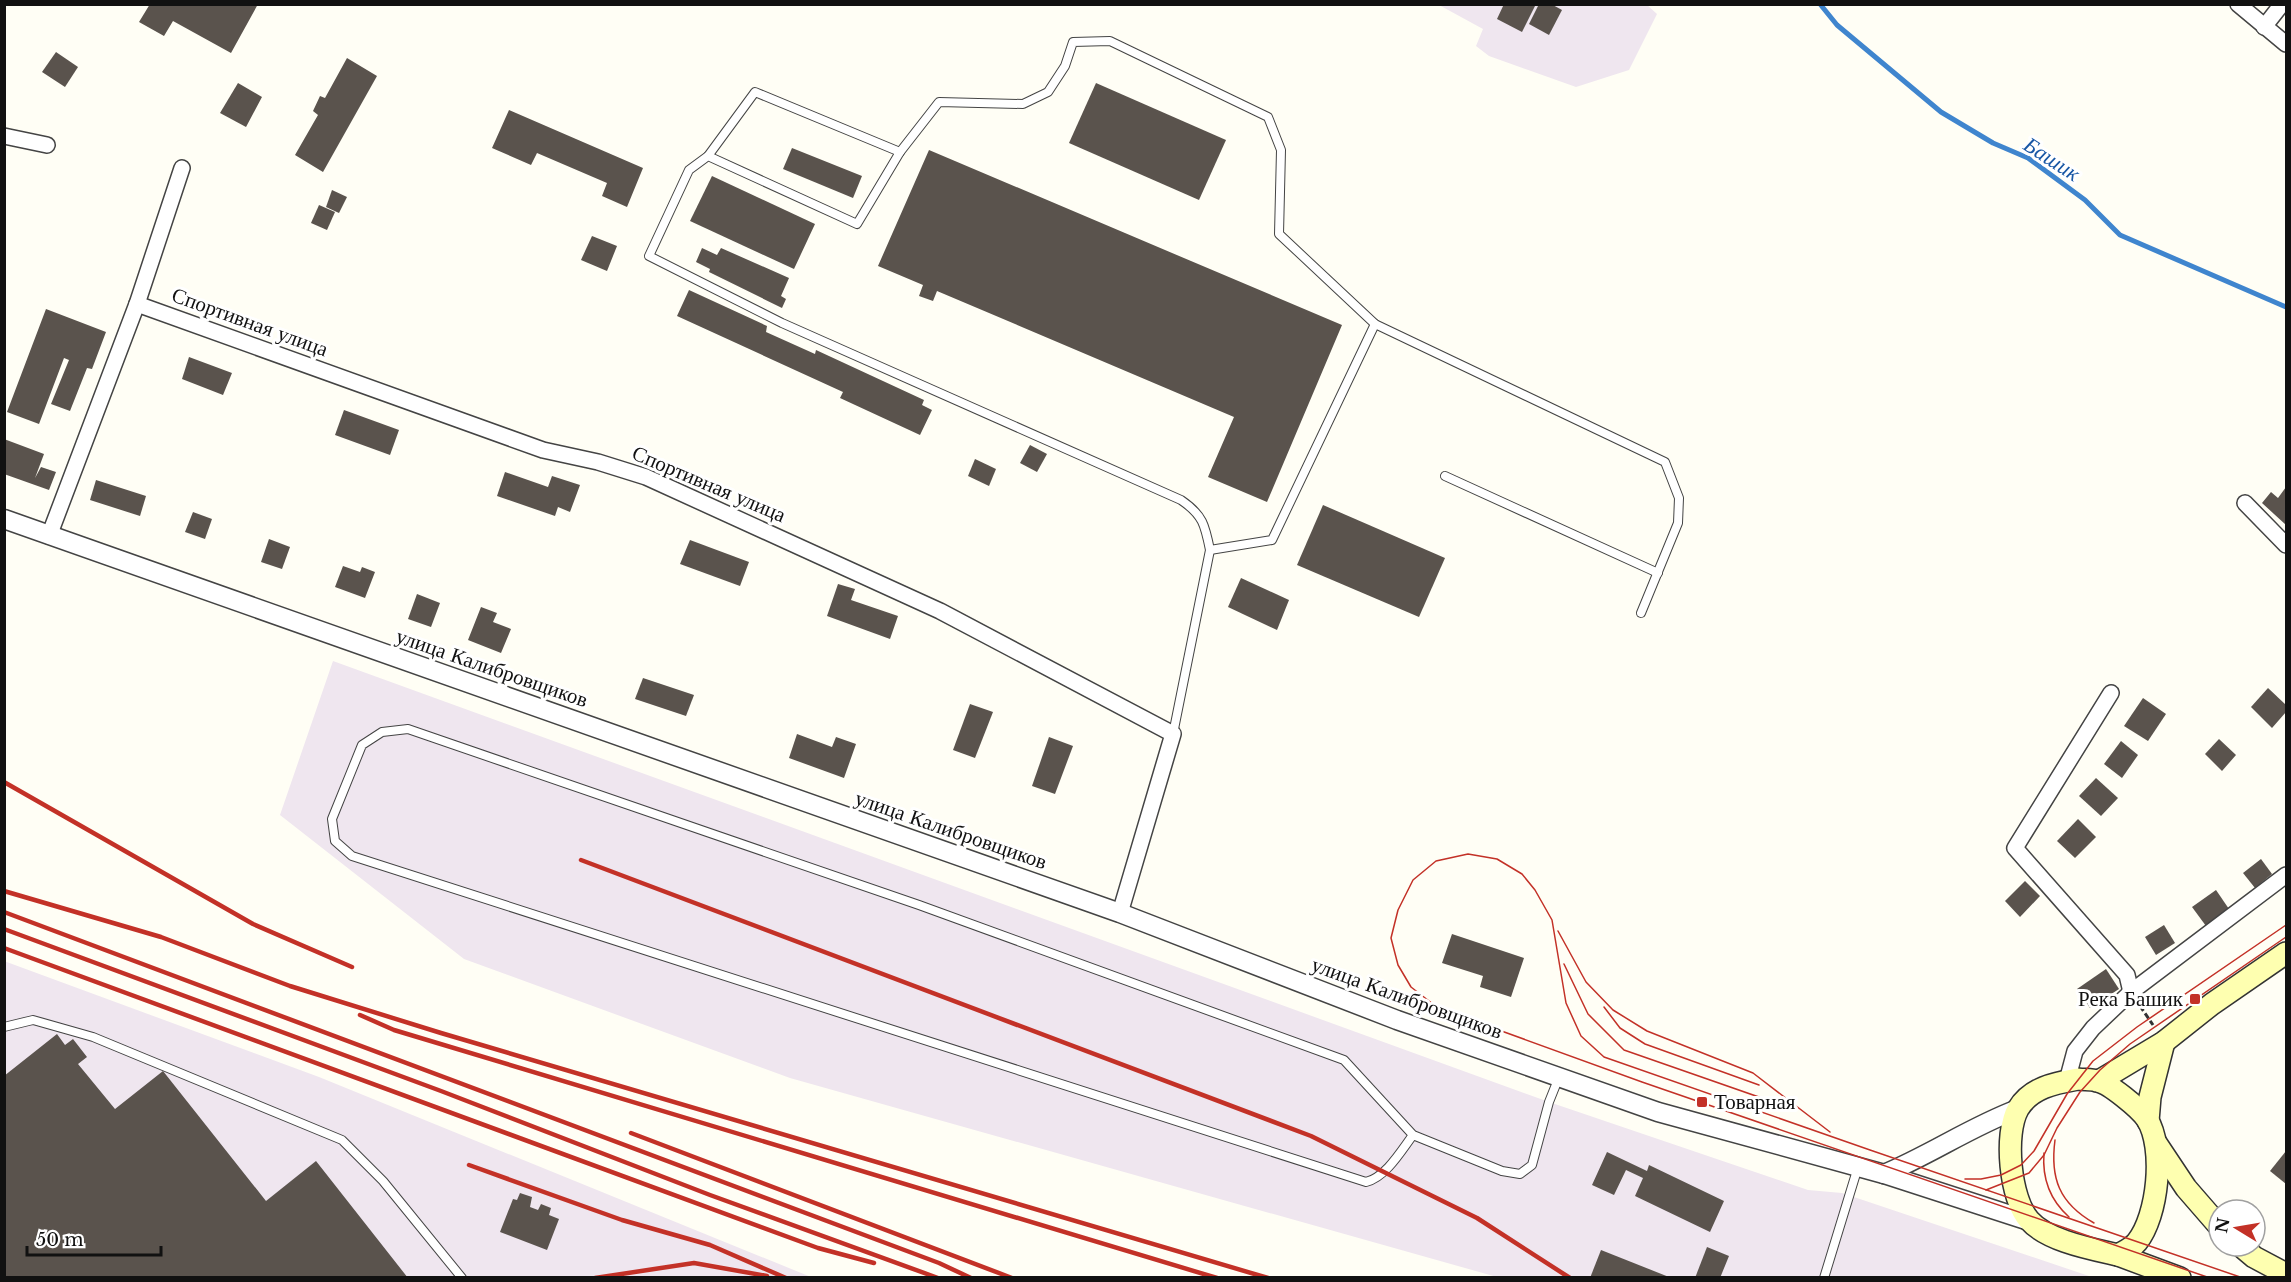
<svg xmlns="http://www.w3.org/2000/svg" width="2291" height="1282" viewBox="0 0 2291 1282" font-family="'Libre Baskerville',serif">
<rect width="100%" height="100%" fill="#fffef5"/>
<!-- industrial -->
<g fill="#efe6ef">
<polygon points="1646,4 1657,14 1629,70 1576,87 1489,56 1476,46 1483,29 1439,5"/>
<polygon points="333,661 1549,1102 1808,1190 1842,1193 2092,1277 1497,1277 790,1078 464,959 280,815"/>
<polygon points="4,961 319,1077 811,1277 5,1277"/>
</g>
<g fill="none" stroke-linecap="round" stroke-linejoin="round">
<!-- stream -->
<polyline stroke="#3f85ce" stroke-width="5" points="1820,4 1837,25 1941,112 1993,143 2028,158 2085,200 2120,235 2286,307"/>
</g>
<!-- building -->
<g fill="#5a534d">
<polygon points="150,4 258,4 231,53 173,21 164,36 139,22"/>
<polygon points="1504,4 1535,6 1522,32 1497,19"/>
<polygon points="1539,4 1551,4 1562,10 1549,35 1529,24"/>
<polygon points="56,52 78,67 65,87 42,72"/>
<polygon points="347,58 377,76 323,172 295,155 318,115 313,111 320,96 325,98"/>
<polygon points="238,83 262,97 246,127 220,113"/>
<polygon points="1096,83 1226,140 1199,200 1069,143"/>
<polygon points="509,110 643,168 627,207 602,196 607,183 537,153 531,165 492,148"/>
<polygon points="792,148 862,176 853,198 783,169"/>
<polygon points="929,150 1342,325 1267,502 1208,477 1234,417 937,291 933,301 919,296 923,285 878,266"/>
<polygon points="712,176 815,224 794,269 690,221"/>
<polygon points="332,190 347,197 339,213 326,207"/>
<polygon points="319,205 335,212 327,230 311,223"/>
<polygon points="592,236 617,246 607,271 581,260"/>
<polygon points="702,248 717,255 721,248 789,278 781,296 786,299 782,308 709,272 710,269 696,262"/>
<polygon points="689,290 767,326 766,332 815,354 816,350 924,400 922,405 932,410 920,435 840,398 843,392 677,316"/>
<polygon points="46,309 106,332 92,369 87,368 70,411 51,404 69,360 64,358 39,424 7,412"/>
<polygon points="189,357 232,373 223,395 182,379"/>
<polygon points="344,410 399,430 390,455 335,435"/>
<polygon points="4,439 44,454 35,478 41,467 56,472 49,490 4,474"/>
<polygon points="1030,445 1047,454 1037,472 1020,463"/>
<polygon points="975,459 996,469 989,486 968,476"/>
<polygon points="505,472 548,487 552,476 580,485 570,512 558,507 555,516 497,496"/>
<polygon points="96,480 146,496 140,516 90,500"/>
<polygon points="2286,487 2286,525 2262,503 2271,492 2278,498"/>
<polygon points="1323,505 1445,558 1419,617 1297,565"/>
<polygon points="193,512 212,519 205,539 185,532"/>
<polygon points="269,539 290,547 282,569 261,562"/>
<polygon points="690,540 749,562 740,586 680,564"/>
<polygon points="343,566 360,572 362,567 375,572 365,598 335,587"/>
<polygon points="1241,578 1289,600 1277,630 1228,607"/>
<polygon points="838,584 855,589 851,600 898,616 890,639 827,616"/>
<polygon points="417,594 440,603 431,627 408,619"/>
<polygon points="481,607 497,613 493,622 511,629 501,653 468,640"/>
<polygon points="643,678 694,695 686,716 635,699"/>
<polygon points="2268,688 2286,705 2286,712 2272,728 2251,707"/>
<polygon points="2143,698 2166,714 2148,741 2124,726"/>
<polygon points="970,704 993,712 975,758 953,750"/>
<polygon points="797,734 832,747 836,737 856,744 844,778 789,758"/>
<polygon points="1049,737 1073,746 1055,794 1032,786"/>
<polygon points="2219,739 2236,755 2222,771 2205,754"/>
<polygon points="2121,741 2138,755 2122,778 2104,764"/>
<polygon points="2096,778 2118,798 2101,816 2079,796"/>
<polygon points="2078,819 2096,837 2075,858 2057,841"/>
<polygon points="2261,859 2272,874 2255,888 2243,873"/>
<polygon points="2025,881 2040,896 2020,917 2005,901"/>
<polygon points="2216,890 2229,909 2206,926 2192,907"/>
<polygon points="2164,925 2175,943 2156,955 2145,937"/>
<polygon points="1452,934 1524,958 1511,997 1480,987 1483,976 1442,963"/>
<polygon points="2106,969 2119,989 2090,1008 2077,989"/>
<polygon points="57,1034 65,1045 73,1039 87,1057 78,1064 115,1109 163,1071 266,1201 316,1161 408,1278 4,1278 4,1076"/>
<polygon points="2286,1151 2286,1184 2270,1171"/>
<polygon points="1607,1152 1647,1171 1649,1165 1724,1201 1710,1232 1635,1196 1643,1178 1626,1170 1614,1195 1592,1185"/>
<polygon points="520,1193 532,1197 530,1207 538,1210 541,1204 551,1208 549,1215 559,1219 547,1250 500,1232 513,1199 517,1200"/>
<polygon points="1707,1247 1729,1256 1720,1278 1695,1278"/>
<polygon points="1601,1250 1669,1277 1669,1278 1590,1278"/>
</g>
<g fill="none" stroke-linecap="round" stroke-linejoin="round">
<!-- service casing -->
<g stroke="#444" stroke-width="10">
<g id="service">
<polyline points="708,156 755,92 900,152"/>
<polyline points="1445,476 1658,573"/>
<polyline points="1210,550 1272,540 1375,324 1665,462 1679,498 1678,523 1641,613"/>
<path d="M1173 734 1210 550C1205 525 1203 515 1181 500L782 323 649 256 689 170 708 156 857 224 900 152 939 102 1023 104 1048 92 1065 66 1073 42 1110 41 1268 117 1281 150 1279 234 1375 324"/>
<polyline points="4,1027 33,1020 93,1037 342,1140 383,1181 462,1278"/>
<path d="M1413 1135 1344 1060 919 905 408 729 382 732 362 745 332 819 335 841 352 856 1366 1182C1386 1177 1401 1151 1413 1135L1502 1171 1520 1174 1532 1165 1549 1102 1559 1077"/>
<polyline points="1824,1278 1858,1167"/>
</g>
</g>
<!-- minor casing -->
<g stroke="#444" stroke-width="18">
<g id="minor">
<polyline points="2238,4 2286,44"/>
<polyline points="2264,27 2282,4"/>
<polyline points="4,136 47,145"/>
<polyline points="137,304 543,450 598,462 646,477 940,611 1173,734 1120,913"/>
<polyline points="2245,503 2286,545"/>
<polyline points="49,536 137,304 182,168"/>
<polyline points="2111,693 2015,848 2127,975 2131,992"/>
<polyline points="2067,1081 2075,1051 2093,1028 2131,992 2286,875"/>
</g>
</g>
<!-- tertiary casing -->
<g stroke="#444" stroke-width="21">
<g id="tertiary">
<polyline points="4,519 1120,913 1397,1020 1658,1112 1884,1174 2029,1221"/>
<path d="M1884 1174C1930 1155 1972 1126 2018 1109"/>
</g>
</g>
<!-- secondary casing -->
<g stroke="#333" stroke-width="24">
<g id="secondary">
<path d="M2078 1079C2084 1080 2091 1079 2097 1081 2109 1083 2139 1108 2147 1119 2165 1148 2158 1216 2137 1242 2132 1248 2125 1251 2118 1255 2092 1249 2047 1241 2029 1220 2010 1199 2004 1134 2018 1109 2031 1087 2056 1083 2078 1079Z"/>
<polyline points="2099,1081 2164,1042 2212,1004 2286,953"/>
<polyline points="2148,1121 2150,1097 2164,1042"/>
<polyline points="2156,1143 2186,1188 2219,1226"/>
<polyline points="2241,1246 2254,1257 2286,1274"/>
<polyline points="2118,1255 2180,1278"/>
</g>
</g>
<!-- path -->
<polyline stroke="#333" stroke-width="3" stroke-dasharray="6 3" stroke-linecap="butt" points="2140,1006 2153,1025"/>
<!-- service -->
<use href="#service" stroke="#fff" stroke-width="8"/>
<!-- minor -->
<use href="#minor" stroke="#fff" stroke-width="15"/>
<!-- tertiary -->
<use href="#tertiary" stroke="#fff" stroke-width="18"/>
<!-- secondary -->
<use href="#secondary" stroke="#feffb0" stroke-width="21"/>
<!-- tram -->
<g stroke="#c33127" stroke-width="1.5">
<polyline points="1558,931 1586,982 1613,1010 1647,1031 1753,1073 1830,1132"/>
<polyline points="1564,964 1588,1014 1624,1050 1796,1110"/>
<polyline points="1604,1007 1620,1028 1645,1044 1759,1085"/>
<path d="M2055 1140C2050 1178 2059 1203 2094 1223"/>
<path d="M2044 1153C2042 1178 2050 1200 2069 1217"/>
<polyline points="1965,1179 1981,1179 2001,1175 2021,1165 2034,1151 2067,1094 2093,1061 2137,1027 2286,925"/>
<polyline points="1986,1190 2029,1173 2044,1155 2057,1128 2080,1092 2100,1070 2130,1044 2286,937"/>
<polyline points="2210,1278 1642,1082 1438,1008 1411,987 1398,965 1391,938 1398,910 1413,880 1436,861 1468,854 1497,859 1522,874 1535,890 1552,920 1566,1003 1581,1036 1604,1057 1870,1150 2243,1278"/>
</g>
<!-- rail -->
<g stroke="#c33127" stroke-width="4.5">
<polyline points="4,782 253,924 352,967"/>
<polyline points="581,860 1311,1136 1477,1218 1570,1278"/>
<polyline points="4,891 161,937 290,986 441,1033 1268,1278"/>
<polyline points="4,912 939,1263 971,1278"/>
<polyline points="4,929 441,1091 710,1195 938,1278"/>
<polyline points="4,948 818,1248 874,1263"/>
<polyline points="360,1015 394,1030 1217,1278"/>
<polyline points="631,1133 1012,1278"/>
<polyline points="469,1165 622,1220 710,1245 786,1278"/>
<polyline points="595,1278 694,1263 767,1276"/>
</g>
</g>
<!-- markers -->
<g fill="#c33127" stroke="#fff" stroke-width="2">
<rect x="2189" y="993" width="12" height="12" rx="3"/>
<rect x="1696" y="1096" width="12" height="12" rx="3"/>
</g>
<g text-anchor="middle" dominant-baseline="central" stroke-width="6" stroke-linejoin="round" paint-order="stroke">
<!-- street labels -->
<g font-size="21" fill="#111" stroke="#fff">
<text transform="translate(250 322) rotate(20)">Спортивная улица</text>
<text transform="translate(709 484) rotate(23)">Спортивная улица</text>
<text transform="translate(492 668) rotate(19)">улица Калибровщиков</text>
<text transform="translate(951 830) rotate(19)">улица Калибровщиков</text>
<text transform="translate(1407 998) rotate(20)">улица Калибровщиков</text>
</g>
<!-- poi labels -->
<g font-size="21" fill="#111" stroke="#fff" text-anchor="end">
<text x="2183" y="999">Река Башик</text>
<text x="1714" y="1102" text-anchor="start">Товарная</text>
</g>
<!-- water labels -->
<g font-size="22" font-style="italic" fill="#1857a5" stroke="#fff">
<text transform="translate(2052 159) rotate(33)">Башик</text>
</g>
</g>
<!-- border -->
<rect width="2291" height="1282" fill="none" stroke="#111111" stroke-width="12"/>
<!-- north arrow -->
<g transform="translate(2237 1228) rotate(281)"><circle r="28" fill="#ffffff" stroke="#a0a0a0" stroke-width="1.5"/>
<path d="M0-4.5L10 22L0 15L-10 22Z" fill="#c33127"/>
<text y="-9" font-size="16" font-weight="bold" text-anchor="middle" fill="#111111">N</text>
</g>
<!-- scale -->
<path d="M27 1246v9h134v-9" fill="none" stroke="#111111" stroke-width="3"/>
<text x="36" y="1246" font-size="18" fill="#111111" stroke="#ffffff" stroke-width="4.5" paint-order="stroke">50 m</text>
</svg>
